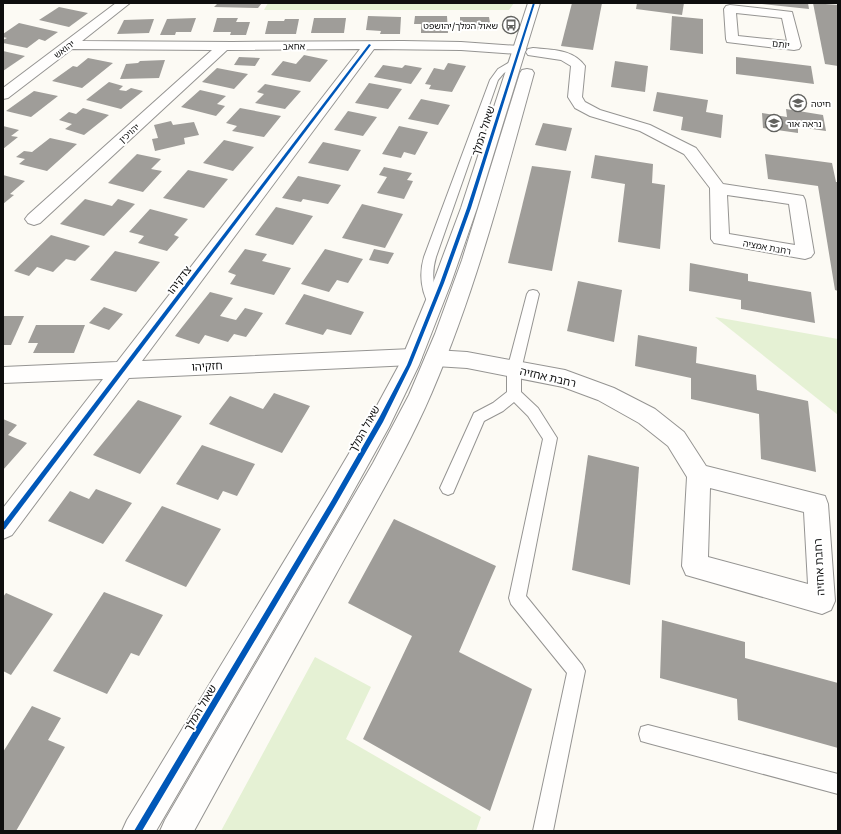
<svg xmlns="http://www.w3.org/2000/svg" width="841" height="834" viewBox="0 0 841 834" font-family="Merriweather,'Noto Sans Hebrew',serif">
<rect width="100%" height="100%" fill="#fcfaf4"/>
<!-- green -->
<g fill="#e5f1d4">
<polygon points="268,3 514,3 509,10 264,10"/>
<polygon points="715,317 838,339 838,415"/>
<polygon points="315,657 371,687 346,739 481,817 476,831 221,831"/>
</g>
<!-- building -->
<g fill="#9f9d99">
<polygon points="218,3 262,3 258,8 214,7"/>
<polygon points="572,3 602,3 593,50 561,46"/>
<polygon points="637,3 684,3 682,15 636,9"/>
<polygon points="762,3 808,3 809,9 762,4"/>
<polygon points="813,3 838,5 838,66 825,64"/>
<polygon points="59,7 88,13 69,27 39,20"/>
<polygon points="368,16 401,17 400,34 380,34 381,31 366,30"/>
<polygon points="415,16 447,16 448,33 421,33 421,24 414,24"/>
<polygon points="672,16 703,19 703,54 670,50"/>
<polygon points="460,17 489,17 491,29 460,30"/>
<polygon points="196,18 191,32 176,32 175,35 160,35 167,19"/>
<polygon points="217,18 238,18 236,22 250,22 246,35 230,35 231,32 213,32"/>
<polygon points="314,18 346,18 344,33 311,33"/>
<polygon points="154,19 149,33 117,34 124,20"/>
<polygon points="285,19 299,19 296,34 265,34 268,21 284,21"/>
<polygon points="19,23 58,32 45,41 39,39 27,48 3,43 3,40 7,38 3,37 3,34"/>
<polygon points="3,51 25,56 3,71"/>
<polygon points="304,55 328,60 310,82 271,75 283,61 296,64"/>
<polygon points="239,57 260,58 255,66 234,65"/>
<polygon points="736,57 811,66 814,84 736,74"/>
<polygon points="88,58 113,63 82,88 52,81 73,66 77,67"/>
<polygon points="165,60 159,78 120,79 126,64 138,63 140,61"/>
<polygon points="615,61 648,66 645,92 611,87"/>
<polygon points="448,63 466,66 452,92 429,89 431,85 425,84 434,68 444,70"/>
<polygon points="383,65 402,68 405,65 422,68 411,84 374,77"/>
<polygon points="217,68 248,74 234,89 202,82"/>
<polygon points="109,82 123,86 119,90 126,91 131,88 143,91 121,109 86,100"/>
<polygon points="369,83 402,89 388,109 355,103"/>
<polygon points="265,84 301,91 285,109 255,103 264,94 257,92"/>
<polygon points="200,90 226,96 217,104 225,106 216,116 181,107"/>
<polygon points="34,91 58,96 31,117 6,111"/>
<polygon points="657,92 708,100 706,112 723,115 721,138 681,130 683,117 653,111"/>
<polygon points="421,99 450,105 438,125 408,119"/>
<polygon points="83,108 109,115 84,135 65,129 72,124 59,120 69,112 76,114"/>
<polygon points="240,108 281,116 264,137 232,131 237,126 226,123"/>
<polygon points="786,109 823,115 826,131 798,127 798,133 763,128 762,113 787,117"/>
<polygon points="348,111 377,117 363,136 334,130"/>
<polygon points="171,121 173,125 194,122 199,135 184,138 185,144 155,151 152,139 158,138 154,125"/>
<polygon points="543,123 572,128 566,151 535,145"/>
<polygon points="3,126 19,130 11,136 18,137 3,149"/>
<polygon points="399,126 428,132 415,155 404,152 401,158 382,154"/>
<polygon points="50,138 77,144 47,171 19,164 25,159 16,157 24,151 32,152"/>
<polygon points="224,140 254,147 233,171 203,163"/>
<polygon points="323,142 361,150 348,171 308,163"/>
<polygon points="137,154 161,159 151,169 162,171 143,192 108,183"/>
<polygon points="765,154 832,163 836,182 838,182 838,291 835,290 818,186 768,179"/>
<polygon points="595,155 653,164 652,183 665,185 660,249 618,242 625,184 591,178"/>
<polygon points="532,166 571,171 552,271 508,263"/>
<polygon points="384,167 412,173 407,180 413,181 404,199 377,193 387,177 379,175"/>
<polygon points="188,170 228,179 204,208 163,198"/>
<polygon points="3,175 25,181 10,194 14,195 3,204"/>
<polygon points="298,176 341,185 328,204 303,199 301,202 282,198"/>
<polygon points="85,199 112,206 118,199 135,204 104,236 60,224"/>
<polygon points="362,204 403,214 385,248 342,238"/>
<polygon points="276,207 313,216 293,245 255,235"/>
<polygon points="150,209 188,219 174,235 179,237 167,251 138,243 144,236 129,232"/>
<polygon points="51,235 90,246 75,261 66,259 53,272 37,267 29,276 14,271"/>
<polygon points="245,249 267,254 262,261 291,268 274,295 230,284 236,275 228,272"/>
<polygon points="325,249 363,259 348,283 337,280 329,292 301,284"/>
<polygon points="374,249 394,253 388,264 369,260"/>
<polygon points="115,251 160,262 136,292 90,280"/>
<polygon points="690,263 748,274 748,281 811,292 815,323 741,309 741,300 689,291"/>
<polygon points="578,281 622,290 614,342 567,331"/>
<polygon points="210,292 233,298 220,316 236,320 245,308 263,313 246,337 234,334 228,342 205,335 199,344 175,336"/>
<polygon points="304,294 364,312 351,335 327,329 323,335 285,324"/>
<polygon points="104,307 123,314 109,330 89,323"/>
<polygon points="3,316 24,316 11,345 3,345"/>
<polygon points="36,325 85,325 74,353 33,353 38,343 28,343"/>
<polygon points="638,335 697,347 696,363 756,375 757,390 808,401 816,472 761,459 759,414 691,399 691,378 635,366"/>
<polygon points="274,393 310,406 282,453 209,424 230,396 263,409"/>
<polygon points="138,400 182,416 140,474 93,455"/>
<polygon points="3,419 17,425 8,435 27,443 3,470"/>
<polygon points="202,445 255,464 237,496 223,491 218,500 176,484"/>
<polygon points="588,455 639,467 630,585 572,570"/>
<polygon points="96,489 132,503 103,544 48,521 70,491 89,499"/>
<polygon points="162,506 221,529 186,587 125,561"/>
<polygon points="394,519 496,566 459,652 532,689 490,811 363,739 412,636 348,603"/>
<polygon points="104,592 163,615 139,656 131,653 107,694 53,671"/>
<polygon points="6,593 53,614 11,675 3,671 3,597"/>
<polygon points="662,620 745,642 745,658 838,683 838,748 738,720 737,699 660,678"/>
<polygon points="32,706 61,718 48,740 65,747 16,831 3,831 3,752"/>
</g>
<g fill="none" stroke-linecap="round" stroke-linejoin="round">
<!-- service casing -->
<g stroke="#959492" stroke-width="2">
<g id="service">
<path d="M515 59 518 60 519 62 518 64 504 73 498 80 436 257C431 274 433 288 440 304L438 307 434 309 430 307C421 291 419 274 424 257L490 80 498 69Z"/>
<polygon points="533,290 537,291 539,294 521,370 521,392 538,408 557,438 526,596 582,665 585,671 553,831 533,831 567,673 511,604 509,598 543,439 528,416 514,402 503,411 484,421 453,493 448,495 443,493 440,488 474,413 493,403 507,392 507,370 527,294 529,291"/>
<polygon points="648,725 838,774 838,794 648,743 641,741 639,734 641,727"/>
</g>
</g>
<!-- minor casing -->
<g stroke="#959492" stroke-width="2">
<g id="minor">
<polygon points="116,3 130,3 82,41 232,42 403,41 461,42 519,46 524,47 526,50 524,53 519,54 461,50 374,49 142,361 412,349 419,351 422,357 419,363 412,365 129,378 12,535 3,539 3,508 103,379 3,383 3,367 117,362 360,49 227,50 40,223 34,225 28,223 25,219 28,215 212,50 72,49 8,98 3,99 3,88"/>
<path d="M730 5 792 12 801 46 799 49 794 50 727 42 726 39 724 9 726 6ZM736 13 782 18 787 41 738 36Z"/>
<path d="M533 48C552 50 573 49 585 66L582 97 585 102 600 110 650 125 696 148 723 184 803 196 805 200 814 253 811 257 805 259 714 243 711 239 710 188 684 154 640 131 590 116 575 108 568 97 571 66 561 60 528 55 526 52 528 49ZM727 195 789 204 795 245 729 234Z"/>
<path d="M435 350 467 352 565 370 614 388 655 409 684 432 706 466 825 496 828 504 835 601 831 610 822 614 686 575 682 566 687 477 668 446 639 423 598 400 563 387 467 368 435 366 428 364 425 358 428 352ZM710 488 804 512 808 584 708 557Z"/>
</g>
</g>
<!-- tertiary casing -->
<g stroke="#959492" stroke-width="2">
<g id="tertiary">
<polygon points="528,3 540,3 477,208 451,283 419,365 389,427 343,510 156,831 122,831 127,820 325,494 373,413 399,365 433,283 461,208"/>
<path d="M527 69 532 70 534 73C504 181 476 290 432 392 405 455 369 514 336 574 288 660 241 745 194 831H160L165 820 373 463 409 395 435 334 462 260 520 73 522 70Z"/>
</g>
</g>
<!-- service -->
<use href="#service" fill="#fffefd" fill-rule="evenodd"/>
<!-- minor -->
<use href="#minor" fill="#fffefd" fill-rule="evenodd"/>
<!-- tertiary -->
<use href="#tertiary" fill="#fffefd" fill-rule="evenodd"/>
<!-- cycleway casing -->
<g stroke="#fff" stroke-width="3">
<g id="cycleway">
<polygon points="533,3 535,3 471,208 444,283 411,365 383,422 336,504 142,831 134,831 332,500 379,418 407,365 440,283 467,208"/>
<polygon points="369,44 371,45 5,529 3,530 3,523"/>
</g>
</g>
<!-- cycleway -->
<use href="#cycleway" fill="#0057b8" fill-rule="evenodd"/>
</g>
<!-- icons -->
<defs>
<g id="bus-ring" transform="scale(0.9)"><circle r="9.5" fill="#fff" stroke="#61615e" stroke-width="1.5"/><path d="M-5-6H5V4H4V6H2V4H-2V6H-4V4H-5ZM-3.5-4V0h7V-4ZM-3.5 1.2v1.5H-2V1.2ZM2 1.2v1.5H3.5V1.2Z" fill="#61615e"/></g>
<g id="school-ring" transform="scale(0.9)"><circle r="9.5" fill="#fff" stroke="#61615e" stroke-width="1.5"/><path d="M0-5L7-2L0 1L-7-2ZM-4 1L0 2.5L4 1V4Q0 6-4 4Z" fill="#61615e"/></g>
</defs>
<g fill-rule="evenodd">
<use href="#bus-ring" x="511" y="25"/>
<use href="#school-ring" x="798" y="103"/>
<use href="#school-ring" x="774" y="123"/>
</g>
<g text-anchor="middle" dominant-baseline="central" stroke-width="4" stroke-linejoin="round" paint-order="stroke">
<!-- far-poi labels -->
<g font-size="9" fill="#0e0e0e" stroke="#fff" text-anchor="start">
<text x="498" y="25" text-anchor="end">שאול המלך/יהושפט</text>
<text x="811" y="103">חיטה</text>
<text x="787" y="123">נראה אור</text>
</g>
<!-- far-street labels -->
<g font-size="9" fill="#0e0e0e" stroke="#fff">
<text transform="translate(781 44) rotate(6)">יותם</text>
<text transform="translate(294 46) rotate(-1)">אחאב</text>
<text transform="translate(64 49) rotate(-37)">יהואש</text>
<text transform="translate(129 133) rotate(-42)">יהויכין</text>
<text transform="translate(767 247) rotate(10)">רחבת אמציה</text>
</g>
<!-- street labels -->
<g font-size="11" fill="#0e0e0e" stroke="#fff">
<text transform="translate(483 131) rotate(-72)">שאול המלך</text>
<text transform="translate(179 280) rotate(-53)">צדקיהו</text>
<text transform="translate(207 366) rotate(-3)">חזקיהו</text>
<text transform="translate(548 377) rotate(13)">רחבת אחזיה</text>
<text transform="translate(364 429) rotate(-61)">שאול המלך</text>
<text transform="translate(819 567) rotate(-93)">רחבת אחזיה</text>
<text transform="translate(200 708) rotate(-59)">שאול המלך</text>
</g>
</g>
<!-- border -->
<rect width="841" height="834" fill="none" stroke="#0e0e0e" stroke-width="8"/>
</svg>
